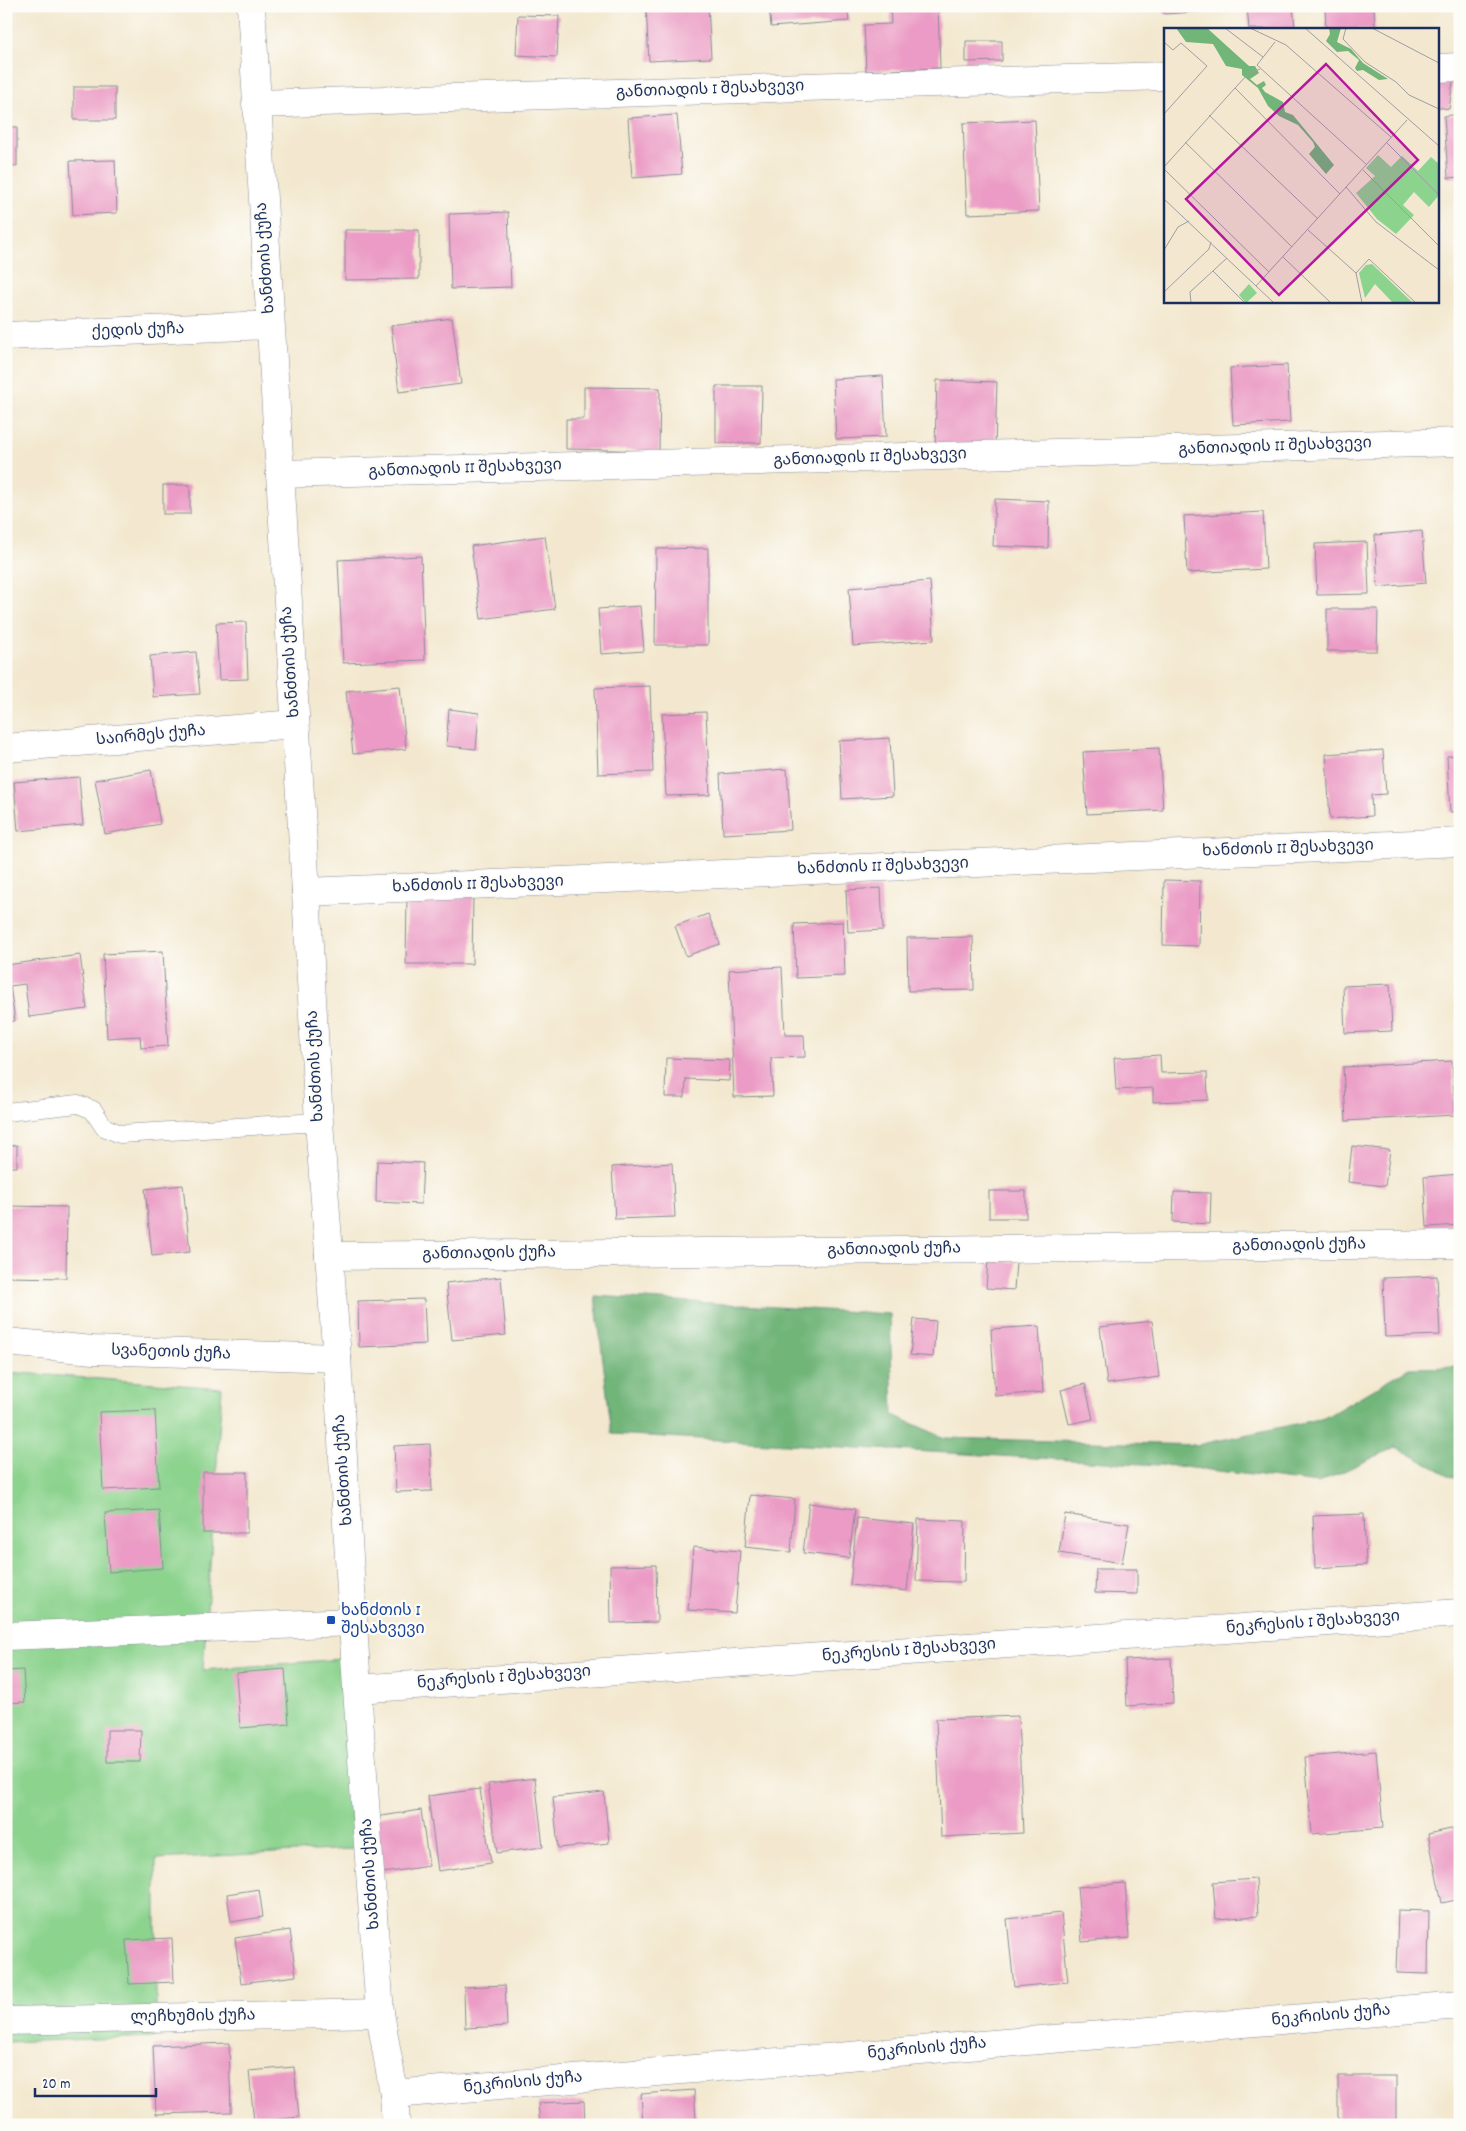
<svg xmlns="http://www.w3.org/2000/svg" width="1466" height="2131" viewBox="0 0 1466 2131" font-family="Dekko,'Noto Sans Georgian',sans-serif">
<rect width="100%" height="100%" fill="#fdfcf7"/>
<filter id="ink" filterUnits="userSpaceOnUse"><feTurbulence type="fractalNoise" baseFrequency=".02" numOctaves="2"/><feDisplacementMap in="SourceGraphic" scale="10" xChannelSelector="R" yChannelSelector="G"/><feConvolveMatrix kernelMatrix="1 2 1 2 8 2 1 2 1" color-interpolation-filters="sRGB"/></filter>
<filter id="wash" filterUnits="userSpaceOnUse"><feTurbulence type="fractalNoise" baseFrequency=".0096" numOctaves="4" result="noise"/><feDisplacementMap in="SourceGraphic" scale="20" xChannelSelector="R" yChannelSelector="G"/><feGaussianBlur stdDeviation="1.12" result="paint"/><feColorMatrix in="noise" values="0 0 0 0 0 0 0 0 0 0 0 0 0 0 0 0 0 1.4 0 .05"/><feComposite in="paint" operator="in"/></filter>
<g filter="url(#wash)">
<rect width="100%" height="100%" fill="#f3e8cf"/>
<!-- green -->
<polygon fill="#8cd38e" stroke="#548176" points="6,1372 222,1388 203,1670 341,1659 354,1849 156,1859 156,2037 6,2042"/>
<!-- forest -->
<polygon fill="#71b579" stroke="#46726c" points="595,1296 890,1314 893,1415 945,1438 1197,1445 1324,1418 1409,1368 1460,1367 1460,1481 1396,1447 1318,1483 1176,1466 612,1434"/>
<g id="blocks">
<!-- building -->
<g fill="#eb9bc5">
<polygon points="646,6 708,6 711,58 649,61"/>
<polygon points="769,6 847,6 849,21 771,27"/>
<polygon points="890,6 938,6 940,68 866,71 864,25 891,24"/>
<polygon points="1163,6 1245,6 1245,9 1164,14"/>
<polygon points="1247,6 1293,6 1295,29 1249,29"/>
<polygon points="1325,6 1374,6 1375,29 1326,29"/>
<polygon points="518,15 559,16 557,57 516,55"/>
<polygon points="966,41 1002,41 1002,61 966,62"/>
<polygon points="1437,78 1453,81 1449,109 1437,107"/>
<rect x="74" y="87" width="41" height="33"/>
<polygon points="1460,114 1460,177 1448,178 1444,116"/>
<polygon points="677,115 682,174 632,178 628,118"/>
<polygon points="1035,120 1039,211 967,214 963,123"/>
<rect x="6" y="127" width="11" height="39"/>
<polygon points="115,160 117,213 73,215 70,161"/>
<polygon points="508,212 511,287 451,289 449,214"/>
<polygon points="345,230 419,230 419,279 345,280"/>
<polygon points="452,318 461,384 399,392 391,326"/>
<polygon points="1287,365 1290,422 1233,425 1230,368"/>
<polygon points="883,376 886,437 836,439 833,379"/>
<polygon points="937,380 997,382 995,448 935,445"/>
<polygon points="716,386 762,386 761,443 716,443"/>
<polygon points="584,387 660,388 659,451 566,449 566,419 584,419"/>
<rect x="163" y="485" width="27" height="29"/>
<polygon points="995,499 1049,501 1048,548 993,546"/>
<polygon points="1263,512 1266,569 1187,573 1184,516"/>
<polygon points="1422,531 1426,583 1378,587 1375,535"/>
<polygon points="545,536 555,609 481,619 471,546"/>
<polygon points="1367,542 1369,594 1317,595 1315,544"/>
<polygon points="708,548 708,645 655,645 656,549"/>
<polygon points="421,556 425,660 343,663 338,560"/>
<polygon points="930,581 934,640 853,646 849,588"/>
<polygon points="640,606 644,651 601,654 598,609"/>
<polygon points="1327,609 1378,609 1377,651 1327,651"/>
<polygon points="246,622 248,679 219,680 216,623"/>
<polygon points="196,652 200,694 153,697 150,656"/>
<polygon points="400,686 406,749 353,754 346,691"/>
<polygon points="650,686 653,772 598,774 595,688"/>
<polygon points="449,709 479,713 476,749 446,746"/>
<polygon points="706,712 710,795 666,796 662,714"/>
<polygon points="890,738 893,796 842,799 839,741"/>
<polygon points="1159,748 1163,810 1087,814 1083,752"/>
<polygon points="1383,750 1386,794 1371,795 1372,816 1330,819 1326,754"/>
<polygon points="1460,755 1460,812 1450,812 1447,756"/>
<polygon points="787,769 791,830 723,834 720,774"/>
<polygon points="151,770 160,824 105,834 95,780"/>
<polygon points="79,777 83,825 18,831 14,782"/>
<polygon points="1164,880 1200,881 1199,946 1163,945"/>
<polygon points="881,888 883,930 848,932 846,890"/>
<polygon points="407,896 473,896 472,964 406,964"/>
<polygon points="708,914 720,944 686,956 675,926"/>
<polygon points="843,922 845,976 796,978 794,924"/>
<polygon points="973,937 974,990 908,991 907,938"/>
<polygon points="163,951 168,1046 141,1048 140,1036 107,1038 103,954"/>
<polygon points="80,955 87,1009 29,1017 25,984 10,986 15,1021 6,1022 6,965"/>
<polygon points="782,967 785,1035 804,1035 805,1057 771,1058 773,1096 734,1097 729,970"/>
<polygon points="1390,984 1392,1031 1345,1033 1343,986"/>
<polygon points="1160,1055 1161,1073 1207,1072 1208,1100 1153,1102 1153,1088 1116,1090 1114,1058"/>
<polygon points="666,1058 730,1060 729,1081 686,1079 685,1097 665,1097"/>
<polygon points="1452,1061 1455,1115 1346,1121 1343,1067"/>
<polygon points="17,1145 17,1167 6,1167 6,1146"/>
<polygon points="1352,1146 1390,1150 1385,1186 1348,1182"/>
<polygon points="377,1161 423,1163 421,1204 376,1202"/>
<polygon points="672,1163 675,1217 615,1219 612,1167"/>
<polygon points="1460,1174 1460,1225 1427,1227 1424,1177"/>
<polygon points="183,1185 190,1252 152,1256 145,1189"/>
<rect x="989" y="1191" width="37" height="27"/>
<polygon points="1174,1192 1211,1193 1210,1224 1173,1222"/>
<polygon points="6,1206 67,1207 66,1278 6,1277"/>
<polygon points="988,1260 1016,1262 1014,1290 986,1288"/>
<polygon points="1437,1276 1440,1335 1385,1337 1383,1278"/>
<polygon points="501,1277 506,1335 452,1340 446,1283"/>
<polygon points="424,1299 426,1344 359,1347 358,1301"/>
<polygon points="914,1319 936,1321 933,1357 910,1355"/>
<polygon points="1152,1321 1159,1377 1107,1384 1100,1327"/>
<polygon points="1039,1326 1043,1392 995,1396 991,1329"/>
<polygon points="1085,1384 1093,1419 1069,1424 1061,1390"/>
<polygon points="155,1410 159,1487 103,1490 99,1412"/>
<polygon points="430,1444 432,1491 396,1492 394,1446"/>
<rect x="203" y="1472" width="44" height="61"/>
<polygon points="750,1495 795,1499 791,1552 745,1547"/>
<polygon points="809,1503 855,1509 849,1558 803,1553"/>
<polygon points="159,1510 163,1568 109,1572 105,1513"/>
<polygon points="1065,1514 1129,1524 1122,1563 1059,1553"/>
<polygon points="1364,1514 1366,1565 1315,1568 1313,1516"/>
<polygon points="857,1518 914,1524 907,1591 850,1585"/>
<polygon points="918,1519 965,1521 964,1582 916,1581"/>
<polygon points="693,1547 740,1551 735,1613 688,1610"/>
<polygon points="656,1565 657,1622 611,1623 610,1566"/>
<polygon points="1096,1569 1137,1569 1137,1594 1095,1593"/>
<polygon points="1171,1658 1173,1703 1127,1706 1125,1660"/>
<polygon points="285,1669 289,1724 240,1728 236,1673"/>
<polygon points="23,1670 25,1702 6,1703 6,1671"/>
<polygon points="1018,1716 1023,1833 941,1837 936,1719"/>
<polygon points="107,1730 141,1730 140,1762 107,1762"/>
<polygon points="1376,1751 1383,1828 1312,1834 1305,1757"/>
<polygon points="535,1778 543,1847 497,1853 488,1784"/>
<polygon points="480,1789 491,1863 438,1871 428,1796"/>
<polygon points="604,1792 609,1843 558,1848 553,1797"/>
<polygon points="421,1810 429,1866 383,1873 375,1817"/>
<polygon points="1460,1827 1460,1899 1442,1903 1428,1834"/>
<polygon points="1256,1879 1258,1916 1216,1919 1213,1882"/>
<polygon points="1125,1883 1129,1938 1082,1942 1077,1887"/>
<polygon points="259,1889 263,1917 231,1922 227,1894"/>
<polygon points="1398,1910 1429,1911 1428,1974 1396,1973"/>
<polygon points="1061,1913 1068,1982 1014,1987 1007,1919"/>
<polygon points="290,1930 296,1976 241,1983 235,1938"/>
<polygon points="172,1938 174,1982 129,1984 126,1940"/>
<polygon points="505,1985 507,2026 465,2028 464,1987"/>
<polygon points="229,2043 231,2112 156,2114 153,2046"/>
<polygon points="294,2067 299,2117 254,2122 249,2071"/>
<rect x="1338" y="2076" width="58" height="49"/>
<polygon points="694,2090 696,2120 643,2125 641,2094"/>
<polygon points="584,2101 585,2125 540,2125 538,2103"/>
</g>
</g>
</g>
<g filter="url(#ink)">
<use href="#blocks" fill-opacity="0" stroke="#878c96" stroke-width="1"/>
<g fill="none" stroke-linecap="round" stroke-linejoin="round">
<!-- lane casing -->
<g stroke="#878c96" stroke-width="19">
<polyline id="lane" points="6,1112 78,1104 93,1110 104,1127 120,1134 319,1122"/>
</g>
<!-- street casing -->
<g stroke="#878c96" stroke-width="29">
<g id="street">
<polyline points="251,6 306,892 319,1122 337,1358 357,1689 380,2013 394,2094 396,2125"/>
<polyline points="1437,68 1460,67"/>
<polyline points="256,104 1165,76"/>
<polyline points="6,336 270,325"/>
<polyline points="280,474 1460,442"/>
<polyline points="6,748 295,724"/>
<polyline points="306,892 1460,842"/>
<polyline points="329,1256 1460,1244"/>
<polyline points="6,1342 93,1350 337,1358"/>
<polyline points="6,1636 353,1622"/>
<polyline points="357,1689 1460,1613"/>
<polyline points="6,2021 380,2013"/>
<polyline points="394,2094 1460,2005"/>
</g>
</g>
<!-- lane -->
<use href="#lane" stroke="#fff" stroke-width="18"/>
<!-- street -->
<use href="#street" stroke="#fff" stroke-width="28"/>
</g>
</g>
<!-- markers -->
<rect fill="#1a4fb4" stroke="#fdfcf7" stroke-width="2" x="326" y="1615" width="10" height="10" rx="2.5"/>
<g text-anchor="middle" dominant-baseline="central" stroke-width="4.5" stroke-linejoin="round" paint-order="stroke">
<!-- street labels -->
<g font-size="16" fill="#1b2f5e" stroke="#fdfcf7">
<text transform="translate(710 90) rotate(-2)">განთიადის I შესახვევი</text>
<text transform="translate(266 258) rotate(-94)">ხანძთის ქუჩა</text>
<text transform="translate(138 331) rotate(-2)">ქედის ქუჩა</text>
<text transform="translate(1275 447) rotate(-2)">განთიადის II შესახვევი</text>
<text transform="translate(870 458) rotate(-2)">განთიადის II შესახვევი</text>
<text transform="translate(465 469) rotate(-2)">განთიადის II შესახვევი</text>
<text transform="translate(291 662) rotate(-94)">ხანძთის ქუჩა</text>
<text transform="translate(151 736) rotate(-5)">საირმეს ქუჩა</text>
<text transform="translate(1288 849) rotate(-2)">ხანძთის II შესახვევი</text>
<text transform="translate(883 867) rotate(-2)">ხანძთის II შესახვევი</text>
<text transform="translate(478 885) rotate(-2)">ხანძთის II შესახვევი</text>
<text transform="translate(316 1066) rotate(-93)">ხანძთის ქუჩა</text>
<text transform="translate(1299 1246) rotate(-1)">განთიადის ქუჩა</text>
<text transform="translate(894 1250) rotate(-1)">განთიადის ქუჩა</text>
<text transform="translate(489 1254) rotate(-1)">განთიადის ქუჩა</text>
<text transform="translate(171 1353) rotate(2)">სვანეთის ქუჩა</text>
<text transform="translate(344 1470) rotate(-94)">ხანძთის ქუჩა</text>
<text transform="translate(1313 1623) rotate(-4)">ნეკრესის I შესახვევი</text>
<text transform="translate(909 1651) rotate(-4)">ნეკრესის I შესახვევი</text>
<text transform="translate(504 1678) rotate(-4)">ნეკრესის I შესახვევი</text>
<text transform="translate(371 1874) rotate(-94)">ხანძთის ქუჩა</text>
<text transform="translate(1331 2016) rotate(-5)">ნეკრისის ქუჩა</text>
<text transform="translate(193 2017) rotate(-1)">ლეჩხუმის ქუჩა</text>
<text transform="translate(927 2049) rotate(-5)">ნეკრისის ქუჩა</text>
<text transform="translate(523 2083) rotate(-5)">ნეკრისის ქუჩა</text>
</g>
<!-- transit labels -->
<g font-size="16" fill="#164399" stroke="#fdfcf7" text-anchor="start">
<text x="341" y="1611">ხანძთის I<tspan x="341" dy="18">შესახვევი</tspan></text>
</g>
</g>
<!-- overview -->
<g transform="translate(1164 28)">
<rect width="275" height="275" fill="#f3e8cf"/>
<path d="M214 127 227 139 238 128 254 143 267 129 275 136V167L265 179 250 164 239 177 250 187 232 206 213 191 192 165 211 148 202 140ZM208 236 249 275H229L211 256 201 270 195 245 202 237ZM85 256 93 265 82 275 75 267Z" fill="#8cd38e"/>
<path d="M12 0H43L85 38H91L95 45 86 51 93 57 100 53 102 57 98 60 101 64 119 74 121 84 129 87 170 137 162 146 145 126 151 119 149 114 134 97 115 88 104 78 94 60 78 47V41L62 38 49 16 22 14ZM165 0H177L173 14 187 21 199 35 224 51 215 52 199 42 193 43 191 40 195 32 184 23 173 24 162 13 166 6Z" fill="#71b579"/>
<path fill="none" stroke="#9d9ea2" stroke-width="1" d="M61 0 99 29M86 0 122 17 227 109M141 0 275 118M182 0 179 11 201 34 232 54 245 67 275 81M208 0 275 35M0 14 9 22 17 15 43 38 0 86M111 14 93 37 203 137M71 60 84 46 96 41M45 87 154 191M21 114 128 219M223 115 275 167M0 139 71 60 176 166M0 141 105 244M199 142 275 218M182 159 212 194 275 242M0 171 110 275M144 202 192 245 198 275M0 222 14 199 25 193M119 229 167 275M49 243 81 275M192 245 205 231 252 275M92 258 243 92M0 264 45 221 47 214M27 275 26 264 63 230"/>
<path fill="#b5179e" fill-opacity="0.15" stroke="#b5179e" stroke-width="2.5" d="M162 36 254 132 115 267 22 171Z"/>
<rect width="275" height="275" fill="none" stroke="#1b2f5e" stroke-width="2.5"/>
</g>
<!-- margin -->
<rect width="1466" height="2131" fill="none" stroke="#fdfcf7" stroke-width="25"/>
<!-- scale -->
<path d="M35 2088v8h121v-8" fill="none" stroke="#1b2f5e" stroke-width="2.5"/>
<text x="42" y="2088" font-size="15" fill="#1b2f5e" stroke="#fdfcf7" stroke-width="4" paint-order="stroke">20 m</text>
</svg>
